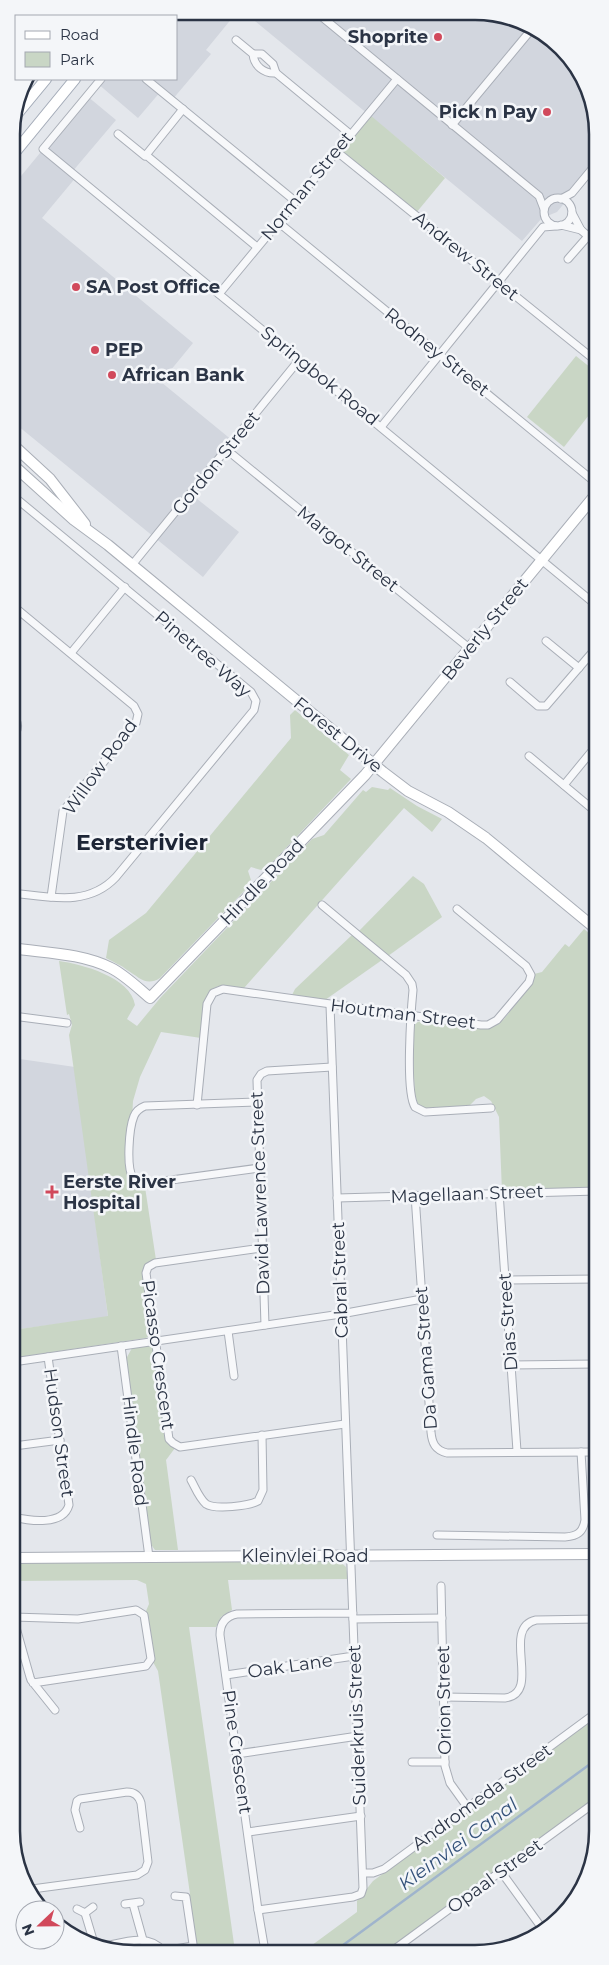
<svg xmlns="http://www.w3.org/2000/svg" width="609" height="1965" viewBox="0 0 609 1965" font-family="Montserrat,sans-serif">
<rect width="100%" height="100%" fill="#e4e7ec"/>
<!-- built -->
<g fill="#d2d6de">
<polygon points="156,11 237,12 206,50 211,54 172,100 161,91 138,118 97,83 100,79 176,79 176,16 152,16"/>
<polygon points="244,12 499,14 562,47 595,110 596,165 557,212 542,218 522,241"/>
<polygon points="87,96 116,120 72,172 77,176 42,218 193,343 161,382 233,441 192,495 239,532 203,577 12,421 12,187"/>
<polygon points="13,1058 75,1067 108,1317 13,1330"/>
</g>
<!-- green -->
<g fill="#c9d6c5">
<polygon points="370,115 445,178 416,213 344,154 344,147"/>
<polygon points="576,356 596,372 596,406 564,447 527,417"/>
<path d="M295 710 349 755 340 770 351 779 269 866 261 870 251 867 248 871 251 880 248 887 160 978C146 987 139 977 127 970 121 965 113 962 106 958L109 940 146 913 291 738 290 715Z"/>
<path d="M372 787 388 790 390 788 417 806 442 819 432 832 404 808 244 988C236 987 228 985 220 986 200 989 203 1022 201 1038L161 1032 140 1077 133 1101 129 1175 142 1187H145L156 1260 147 1265 151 1334 146 1338 13 1358V1330L108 1316 69 1035 72 1025 69 1014 67 1015 59 961C81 964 131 977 135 1005L127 1019 137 1026 161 997 312 839 324 835 363 790 366 792Z"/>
<polygon points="413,876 424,884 442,917 388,956 358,932"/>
<polygon points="584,929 596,939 597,1187 502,1192 499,1117 491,1101 484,1096 476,1099 469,1106 427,1109 419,1107 415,1099 412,1029 416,1023 422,1020 485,1029 492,1027 504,1019 532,983 534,974 542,972 565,944 569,947"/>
<polygon points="352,935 382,960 325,1000 292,995 295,989"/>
<polygon points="146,1345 150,1345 153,1349 165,1435 175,1448 166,1460 178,1550 155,1550 150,1543 126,1359 132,1348"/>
<polygon points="338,1560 346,1567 348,1579 228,1580 232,1610 221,1617 216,1627 189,1627 235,1951 196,1951 189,1896 190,1894 158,1671 153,1662 153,1654 146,1611 149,1604 146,1584 137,1580 13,1581 13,1563"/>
<polygon points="597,1717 597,1798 388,1951 304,1951 357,1912 357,1901 373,1881"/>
</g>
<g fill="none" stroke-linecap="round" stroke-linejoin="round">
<!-- stream -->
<polyline stroke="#9fb4cc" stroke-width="2.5" points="335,1951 597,1759"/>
<!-- street casing -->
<g stroke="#a9aeb7" stroke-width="9">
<g id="street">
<polyline points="316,12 539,196 544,209"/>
<path d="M236 40 253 54C254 66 264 74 276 73L350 134"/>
<polyline points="253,54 262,54 273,64 276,73"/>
<polyline points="101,79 43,149 596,605"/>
<polyline points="146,79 295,201"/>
<polyline points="452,125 531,30"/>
<polyline points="118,134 145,156 146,155 257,247"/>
<polyline points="336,151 596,361"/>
<polyline points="146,155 183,109"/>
<circle cx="558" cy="212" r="14"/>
<polyline points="561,199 572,193 596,164"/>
<polyline points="572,213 581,230 596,243"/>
<polyline points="278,222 596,483"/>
<polyline points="561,225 581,230"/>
<polyline points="568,259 596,227"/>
<polyline points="219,294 397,79"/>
<polyline points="381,427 543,227 556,226"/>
<polyline points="227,450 469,648"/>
<path d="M12 495 251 692 256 701 254 710 116 877C88 907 50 897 12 893"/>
<polyline points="132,565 299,360"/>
<polyline points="12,605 134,706 138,714 136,723 63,811 51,897"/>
<polyline points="12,622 20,612"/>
<polyline points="546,641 579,668"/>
<polyline points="71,653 125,587"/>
<polyline points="510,682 538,706 546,706 596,648"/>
<path d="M12 715C20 723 19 730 12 738"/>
<polyline points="529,756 596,812"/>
<polyline points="564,785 596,746"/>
<path d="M322 905 406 975 412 984 413 990C411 1011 405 1092 415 1107L425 1112 491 1108"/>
<path d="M330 1005 363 1888 361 1894 353 1897 258 1910 220 1635C220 1623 226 1616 237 1614L353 1613"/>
<polyline points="13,1016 67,1023"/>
<path d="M256 1102 145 1106C140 1108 136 1111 134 1116 129 1128 126 1167 133 1178 135 1182 138 1183 142 1184L259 1168"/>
<polyline points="197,1105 207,1004 213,993 223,989 481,1025 488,1025 497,1020 529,982 531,975 526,966 457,909"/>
<polyline points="499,1192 517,1451"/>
<path d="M415 1195 431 1432C432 1443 435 1450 447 1453L597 1452"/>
<polyline points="337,1198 597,1191"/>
<polyline points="261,1248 155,1263 148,1267 146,1273 169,1439 173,1443 180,1447 345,1424"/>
<polyline points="505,1280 597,1279"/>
<polyline points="265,1325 257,1080 261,1074 267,1071 332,1067"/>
<polyline points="228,1331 234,1376"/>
<polyline points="121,1346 149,1557"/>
<polyline points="13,1362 341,1314 422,1299"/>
<polyline points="511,1365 597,1364"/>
<polyline points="14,1446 60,1440"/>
<path d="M191 1480C195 1487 199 1498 206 1504 215 1510 249 1506 258 1501L263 1490 262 1435"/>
<path d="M13 1517C30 1521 63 1526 69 1505L48 1357"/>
<path d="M437 1535 565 1537C578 1536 583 1532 585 1520L581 1452"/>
<polyline points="441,1586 445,1766 450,1783 468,1808"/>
<polyline points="353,1619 442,1618"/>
<polyline points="226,1675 354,1656"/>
<polyline points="33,1683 146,1666 151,1659 144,1615 136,1610 78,1619 13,1617 30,1677 31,1680 55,1710"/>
<path d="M444 1697 505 1698C543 1693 500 1628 536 1620L597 1619"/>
<polyline points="237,1754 358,1736"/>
<polyline points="412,1762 445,1762"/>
<polyline points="248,1832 361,1816"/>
<polyline points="14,1845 19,1866"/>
<polyline points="364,1873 373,1873 384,1869 597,1712"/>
<polyline points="502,1873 544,1931"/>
<path d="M32 1889 137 1875 145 1870 148 1862 141 1803C139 1796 134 1792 127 1792L80 1799 77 1801 75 1810 80 1828"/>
<polyline points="175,1896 186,1897 194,1951"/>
<polyline points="125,1904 140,1902"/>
<polyline points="133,1904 143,1940"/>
<polyline points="77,1909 85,1913 93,1907"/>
<polyline points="258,1910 265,1951"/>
<polyline points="85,1913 94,1943"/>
<path d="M101 1947C122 1943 148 1932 163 1951"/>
<polyline points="163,1951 193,1946"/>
<polyline points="392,1951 597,1801"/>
</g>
</g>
<!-- secondary casing -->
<g stroke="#a9aeb7" stroke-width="12">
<g id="secondary">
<polyline points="12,444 50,479 85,524"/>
<polyline points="12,464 74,520 108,545 383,772 408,791 448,812 486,838 596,929"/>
<path d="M12 948C45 953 81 953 111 968 125 975 138 988 150 998L365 775 596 494"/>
<polyline points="13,1558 597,1554"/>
</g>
</g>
<!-- primary casing -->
<g stroke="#a3abb8" stroke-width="12">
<g id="primary">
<polyline points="127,16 130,12"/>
<polyline points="13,119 46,79"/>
<polyline points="12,156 75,79"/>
</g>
</g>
<!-- street -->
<use href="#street" stroke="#f7f8fa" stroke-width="7"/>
<!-- secondary -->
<use href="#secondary" stroke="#fff" stroke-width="10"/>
<!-- primary -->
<use href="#primary" stroke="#fff" stroke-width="10"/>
</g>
<!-- markers -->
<g fill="#d1495b" stroke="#f4f6f9" stroke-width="2">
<circle cx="438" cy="37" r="5"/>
<circle cx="547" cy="112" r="5"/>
<circle cx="76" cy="287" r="5"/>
<circle cx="95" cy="350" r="5"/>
<circle cx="112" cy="375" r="5"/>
<path d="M49.5 1184.5h5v5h5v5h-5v5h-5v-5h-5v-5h5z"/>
</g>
<g text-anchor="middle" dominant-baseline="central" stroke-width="5" stroke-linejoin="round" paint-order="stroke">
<!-- poi labels -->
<g font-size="18" font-weight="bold" fill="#2b3445" stroke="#f4f6f9" text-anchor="start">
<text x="428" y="37" text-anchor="end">Shoprite</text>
<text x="537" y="112" text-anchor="end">Pick n Pay</text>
<text x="86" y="287">SA Post Office</text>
<text x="105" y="350">PEP</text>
<text x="122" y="375">African Bank</text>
<text x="63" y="1182">Eerste River<tspan x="63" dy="21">Hospital</tspan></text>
</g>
<!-- street labels -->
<g font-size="18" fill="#2b3445" stroke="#f4f6f9">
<text transform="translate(307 186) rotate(-51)">Norman Street</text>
<text transform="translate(466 256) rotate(39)">Andrew Street</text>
<text transform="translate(437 352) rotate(39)">Rodney Street</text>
<text transform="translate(320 376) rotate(39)">Springbok Road</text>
<text transform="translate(216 463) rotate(-51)">Gordon Street</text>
<text transform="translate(348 549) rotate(39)">Margot Street</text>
<text transform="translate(485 629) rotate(-51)">Beverly Street</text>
<text transform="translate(203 654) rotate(41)">Pinetree Way</text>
<text transform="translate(338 735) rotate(39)">Forest Drive</text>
<text transform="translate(100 767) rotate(-54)">Willow Road</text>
<text transform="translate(262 882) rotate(-46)">Hindle Road</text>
<text transform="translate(403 1014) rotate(7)">Houtman Street</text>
<text transform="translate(260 1193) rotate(-92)">David Lawrence Street</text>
<text transform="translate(467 1194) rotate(-2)">Magellaan Street</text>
<text transform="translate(340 1280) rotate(-92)">Cabral Street</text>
<text transform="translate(508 1322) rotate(-94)">Dias Street</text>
<text transform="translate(158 1355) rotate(82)">Picasso Crescent</text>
<text transform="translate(426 1358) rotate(-94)">Da Gama Street</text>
<text transform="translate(59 1433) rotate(82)">Hudson Street</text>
<text transform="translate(135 1451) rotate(83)">Hindle Road</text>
<text x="305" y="1556">Kleinvlei Road</text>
<text transform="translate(290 1666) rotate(-8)">Oak Lane</text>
<text transform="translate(444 1700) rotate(-91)">Orion Street</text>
<text transform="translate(357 1725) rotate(-92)">Suiderkruis Street</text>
<text transform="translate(237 1752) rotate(82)">Pine Crescent</text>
<text transform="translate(482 1797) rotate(-36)">Andromeda Street</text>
<text transform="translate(495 1876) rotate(-36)">Opaal Street</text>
</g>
<!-- water labels -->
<g font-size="19" font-style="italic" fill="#34527a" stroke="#f4f6f9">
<text transform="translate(458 1844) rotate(-36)">Kleinvlei Canal</text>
</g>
<!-- district labels -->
<g font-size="22" font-weight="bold" fill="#1d2536" stroke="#f4f6f9">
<text x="142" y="842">Eersterivier</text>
</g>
</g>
<!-- crop -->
<path d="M0 0H609V1965H0ZM134 20H475A114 114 0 0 1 589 134V1831A114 114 0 0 1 475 1945H134A114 114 0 0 1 20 1831V134A114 114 0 0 1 134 20Z" fill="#f4f6f9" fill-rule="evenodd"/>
<path fill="none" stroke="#2b3445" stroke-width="2.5" d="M134 20H475A114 114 0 0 1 589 134V1831A114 114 0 0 1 475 1945H134A114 114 0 0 1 20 1831V134A114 114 0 0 1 134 20Z"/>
<!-- legend -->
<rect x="15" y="15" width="162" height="65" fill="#f4f6f9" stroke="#a4a8b1"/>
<rect x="25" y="31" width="25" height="8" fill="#ffffff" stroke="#a4a8b1"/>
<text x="60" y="40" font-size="15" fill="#2b3445">Road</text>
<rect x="25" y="52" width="25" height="15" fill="#c9d6c5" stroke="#a4a8b1"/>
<text x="60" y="65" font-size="15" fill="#2b3445">Park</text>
<!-- north arrow -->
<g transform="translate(40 1925) rotate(248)"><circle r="24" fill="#f4f6f9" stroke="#a4a8b1"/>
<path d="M0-4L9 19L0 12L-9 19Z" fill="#d1495b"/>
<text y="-8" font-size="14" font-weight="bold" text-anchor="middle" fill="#2b3445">N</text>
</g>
</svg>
